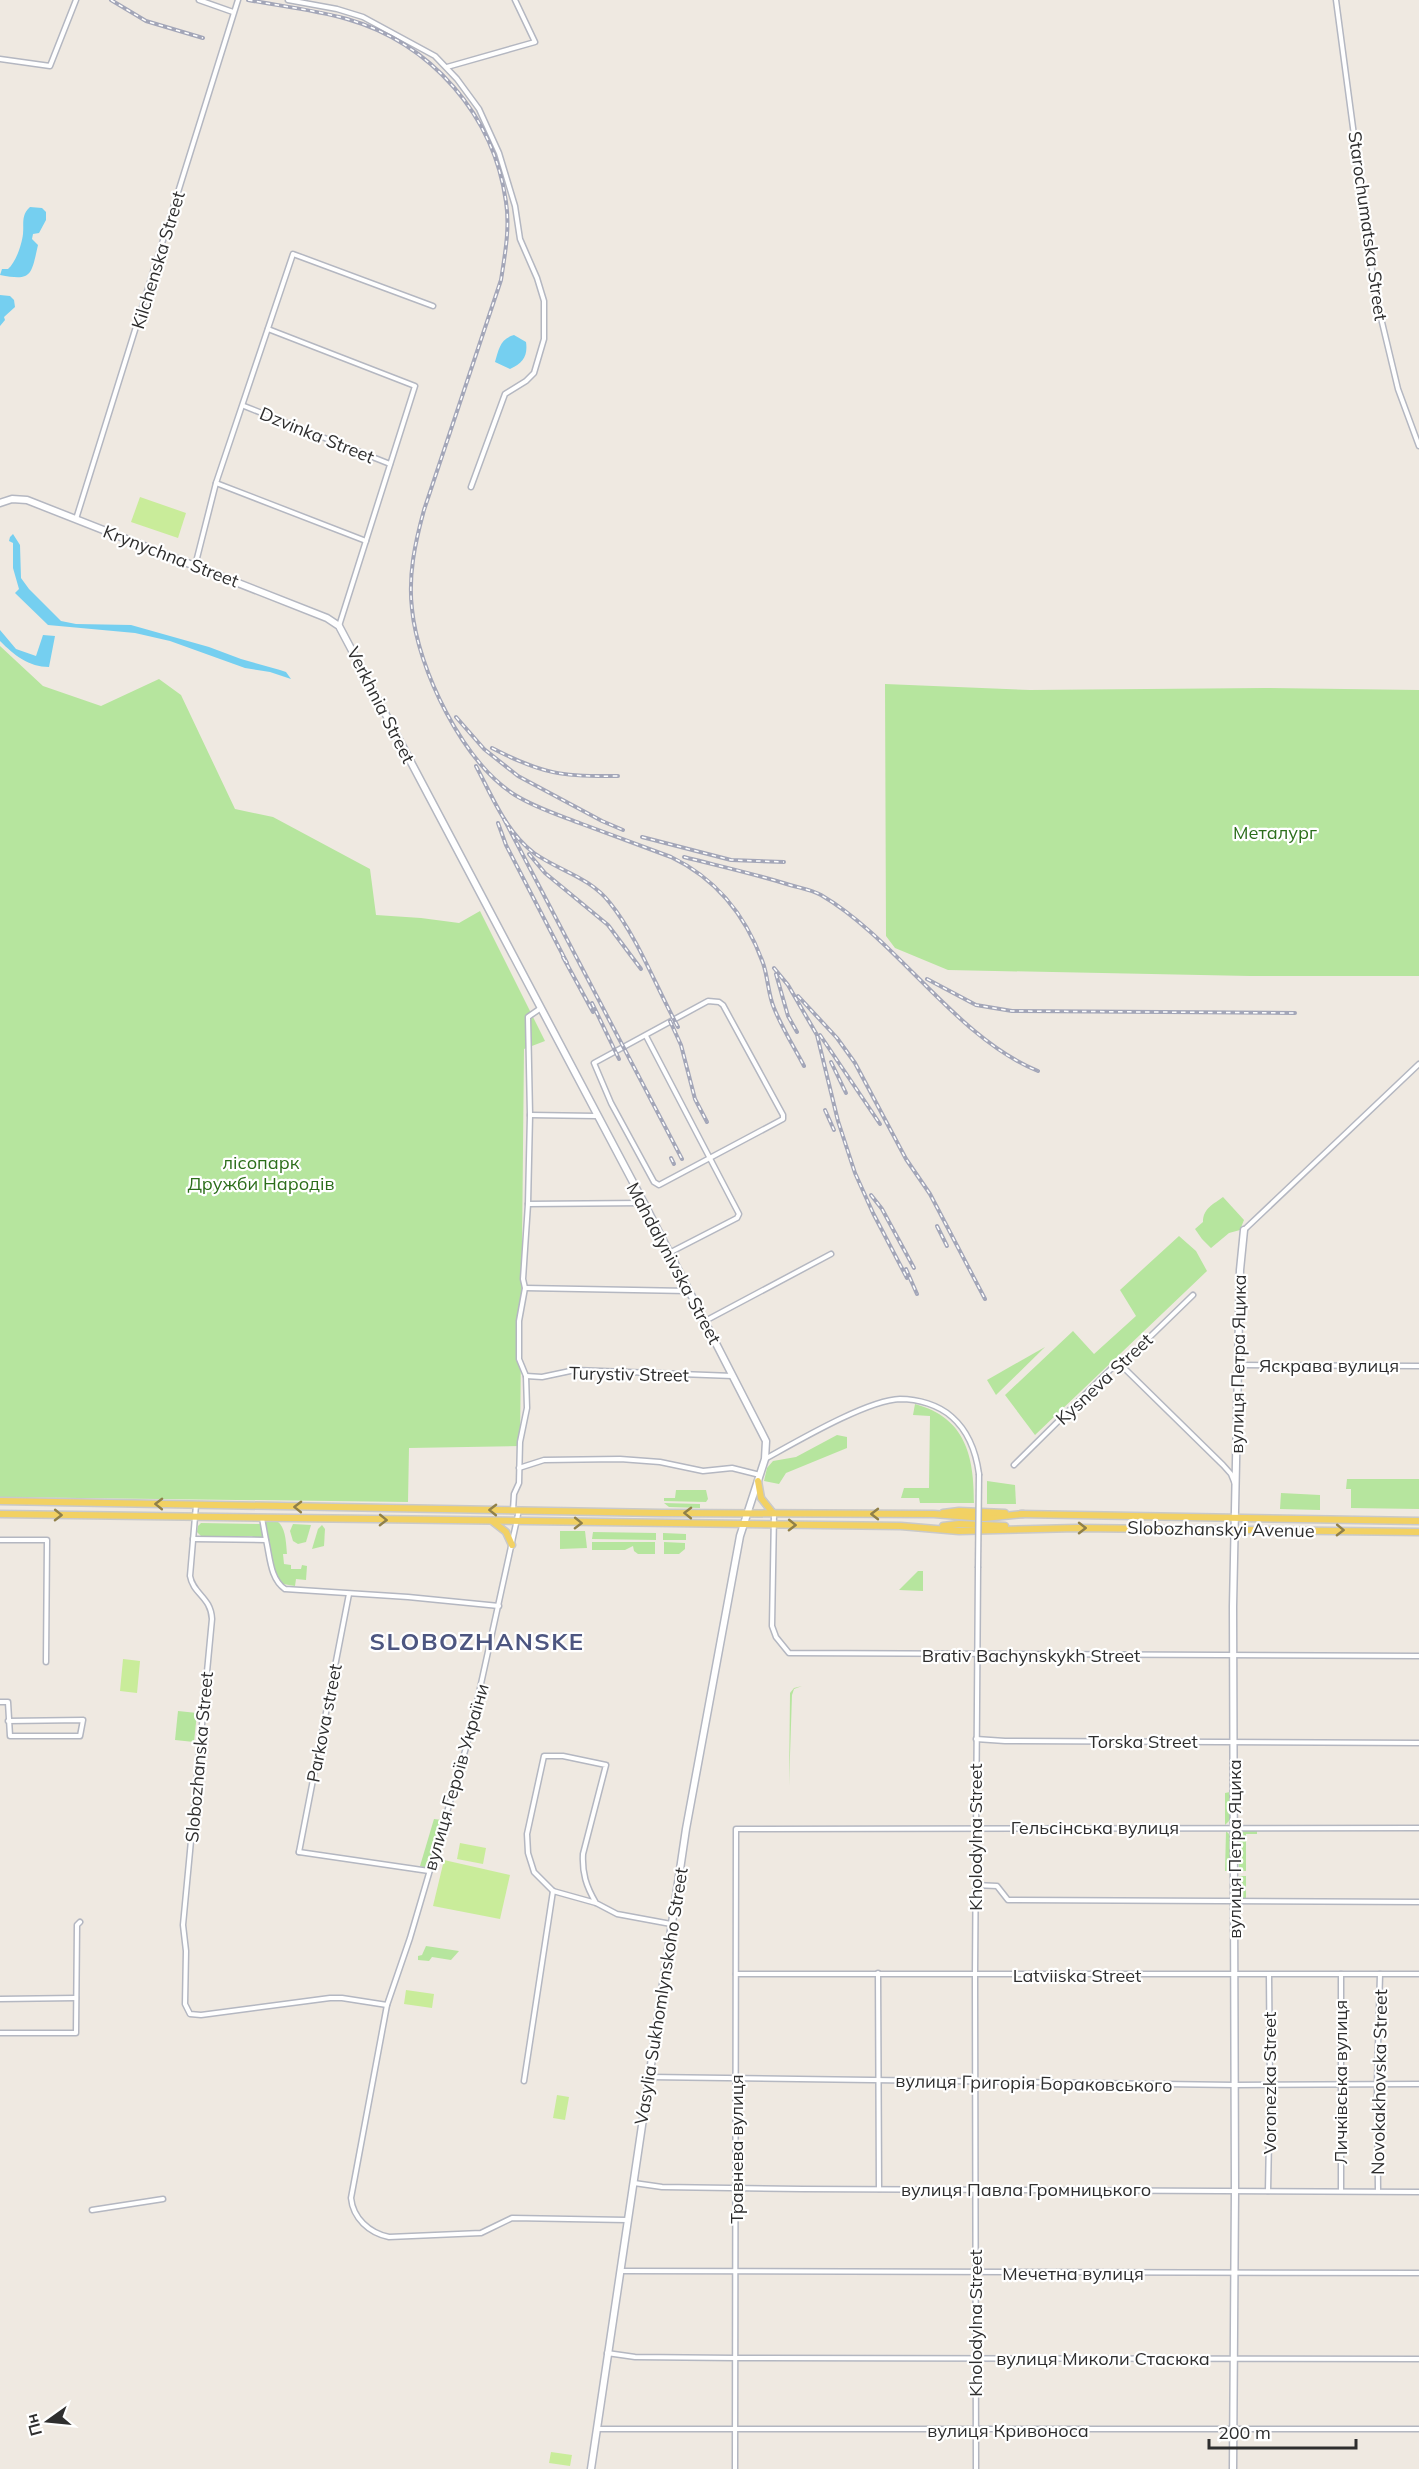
<svg xmlns="http://www.w3.org/2000/svg" width="1419" height="2469" viewBox="0 0 1419 2469" font-family="Mulish,sans-serif">
<rect width="100%" height="100%" fill="#efe9e1"/>
<!-- green -->
<g fill="#b6e59e">
<polygon points="0,646 43,686 101,706 159,679 181,695 235,809 273,817 370,869 376,915 421,918 459,923 480,911 545,1041 524,1049 520,1446 409,1448 408,1502 0,1497"/>
<polygon points="885,684 1030,690 1264,688 1419,690 1419,976 1250,976 948,970 895,948 886,936"/>
<path d="M1223 1197 1244 1220 1240 1230 1229 1233 1211 1248 1202 1239 1195 1229 1203 1222C1203 1208 1214 1204 1223 1197Z"/>
<polygon points="1179,1236 1196,1251 1207,1271 1035,1435 1005,1395 1073,1331 1094,1354 1136,1316 1120,1290"/>
<polygon points="1045,1347 996,1395 987,1380"/>
<path d="M915 1404C966 1418 974 1456 974 1503H920L919 1498H901L904 1488H929L930 1416 913 1415Z"/>
<polygon points="837,1435 847,1437 847,1448 786,1473 779,1484 764,1481 767,1468 773,1461 796,1457"/>
<polygon points="1347,1479 1419,1479 1419,1509 1351,1508 1351,1489 1346,1489"/>
<polygon points="987,1481 1015,1485 1016,1504 987,1504"/>
<polygon points="676,1490 706,1490 708,1499 706,1502 664,1501 664,1498 675,1498"/>
<polygon points="1281,1493 1320,1495 1320,1510 1280,1509"/>
<polygon points="664,1503 700,1504 700,1508 669,1507"/>
<path d="M266 1522H278C286 1528 286 1544 287 1554H283L284 1564 291 1565V1569H301L302 1565 307 1566 306 1580 296 1579 295 1586 283 1584 275 1574 264 1525Z"/>
<polygon points="201,1523 261,1524 264,1536 262,1538 255,1539 252,1536 202,1537 197,1532 198,1526"/>
<polygon points="293,1524 311,1525 306,1542 298,1544 293,1541 290,1531"/>
<polygon points="322,1525 325,1529 324,1546 312,1549 318,1529"/>
<polygon points="560,1531 585,1531 587,1548 560,1549"/>
<polygon points="593,1532 656,1533 656,1540 592,1539"/>
<polygon points="663,1533 686,1534 686,1540 663,1540"/>
<polygon points="592,1542 655,1542 655,1554 638,1554 634,1551 633,1546 625,1550 592,1550"/>
<polygon points="664,1542 685,1543 685,1549 679,1554 664,1554"/>
<polygon points="918,1571 923,1571 923,1591 899,1590"/>
<polygon points="802,1686 794,1689 792,1695 789,1786 790,1693 794,1688"/>
<polygon points="178,1711 197,1713 194,1742 175,1740"/>
<polygon points="1230,1792 1230,1820 1225,1825 1225,1793"/>
<polygon points="434,1819 442,1820 427,1868 420,1866"/>
<polygon points="1257,1829 1257,1834 1246,1834 1246,1871 1239,1871 1238,1839 1240,1832"/>
<polygon points="1226,1831 1230,1835 1230,1871 1225,1871"/>
<polygon points="1239,1876 1246,1876 1246,1900 1239,1896"/>
<polygon points="426,1946 459,1951 451,1960 432,1957 429,1961 418,1960 418,1956 422,1955"/>
</g>
<!-- pitch -->
<g fill="#c9ec9a">
<polygon points="140,497 186,513 178,538 131,522"/>
<polygon points="123,1659 140,1661 137,1693 120,1691"/>
<polygon points="460,1843 486,1848 483,1864 457,1859"/>
<polygon points="444,1860 510,1875 500,1919 433,1906"/>
<polygon points="406,1990 434,1994 432,2008 404,2004"/>
<polygon points="557,2095 569,2097 565,2120 553,2118"/>
<polygon points="551,2452 572,2455 570,2466 549,2463"/>
</g>
<!-- water -->
<g fill="#75cff0">
<path d="M30 207 42 208 46 212V220L39 233 33 234 32 239 38 245C31 276 32 281 0 275L2 269H8C16 262 22 244 23 234 24 223 21 215 30 207Z"/>
<polygon points="0,295 10,296 14,300 15,307 4,317 5,320 0,326"/>
<path d="M514 335 526 342C528 356 523 363 510 369L495 362C499 349 500 339 514 335Z"/>
<polygon points="13,534 20,545 21,578 29,589 61,621 76,624 131,625 209,647 241,659 280,670 286,672 291,679 270,672 245,668 170,641 135,633 48,625 15,593 19,589 13,568 13,543 9,541 10,537"/>
<path d="M0 630 16 649 36 656 43 635 55 636 49 667C29 667 14 655 0 641Z"/>
</g>
<g fill="none" stroke-linecap="round" stroke-linejoin="round">
<!-- street casing -->
<g stroke="#b4b7c1" stroke-width="7">
<g id="street">
<polyline points="199,0 233,12"/>
<polyline points="288,0 337,9 363,17 435,56 457,79 479,109 499,153 515,206 520,239 537,278 544,301 544,339 534,373 526,381 505,394 471,487"/>
<polyline points="1336,0 1375,293 1398,389 1419,446"/>
<polyline points="0,59 50,66 76,0"/>
<polyline points="447,67 535,42 515,0"/>
<polyline points="268,329 415,386 339,626"/>
<polyline points="244,406 390,464"/>
<polyline points="216,483 366,541"/>
<polyline points="76,519 238,0"/>
<polyline points="195,566 216,483 293,254 433,306"/>
<polygon points="708,1001 719,1002 723,1005 783,1115 783,1119 659,1185 654,1182 611,1103 594,1063"/>
<polyline points="646,1036 739,1214 737,1218 669,1253"/>
<polyline points="530,1115 596,1116"/>
<polyline points="528,1204 644,1203"/>
<polyline points="1244,1230 1419,1064"/>
<polyline points="525,1288 688,1291"/>
<polyline points="705,1321 831,1254"/>
<polyline points="1121,1365 1223,1465 1231,1474 1235,1484"/>
<polyline points="1239,1365 1419,1366"/>
<polyline points="526,1376 542,1377 575,1370 733,1376"/>
<path d="M765 1459C796 1442 867 1400 900 1399 918 1399 939 1405 952 1417 969 1432 976 1452 979 1474"/>
<polyline points="1014,1465 1111,1369 1121,1365 1193,1295"/>
<polyline points="519,1468 544,1460 620,1459 660,1462 703,1471 732,1468 760,1475"/>
<path d="M196 1505 190 1576C193 1594 211 1597 212 1619L183 1925 186 1951 185 2004 190 2014 201 2015 330 1998H342L387 2005"/>
<polyline points="513,1510 514,1494 519,1483 520,1442 527,1408 526,1376 519,1359 519,1321 525,1288 523,1279 528,1204 530,1115 528,1017 541,1008"/>
<path d="M519 1510 470 1734 410 1938 387 2005 351 2198C353 2218 369 2233 389 2237L481 2233 512 2218 627 2220"/>
<polyline points="774,1514 772,1626 776,1637 789,1653 1419,1656"/>
<polyline points="262,1518 266,1540"/>
<path d="M193 1539 266 1540C270 1556 270 1579 285 1589L408 1597 499 1606"/>
<polyline points="0,1540 47,1540 46,1662"/>
<polyline points="0,1702 8,1702 10,1736 80,1736 83,1720 8,1721"/>
<polyline points="976,1739 1005,1741 1419,1743"/>
<polyline points="299,1852 349,1594"/>
<polyline points="299,1852 429,1871"/>
<polyline points="975,1885 997,1886 1008,1900 1419,1902"/>
<path d="M596 1903C586 1886 582 1873 583 1854L606 1765 563 1756H544L527 1834 528 1853 534 1872 553 1891 596 1903 617 1914 671 1924"/>
<polyline points="878,1973 879,2189"/>
<polyline points="736,1974 1419,1974"/>
<polyline points="0,1999 76,1998"/>
<polyline points="0,2033 76,2033 77,1925 80,1922"/>
<polyline points="649,2077 1235,2085 1419,2084"/>
<polyline points="524,2081 553,1891"/>
<polyline points="634,2183 662,2187 803,2189 1419,2192"/>
<polyline points="1268,2191 1270,2084 1269,1975"/>
<polyline points="1341,2191 1341,1974"/>
<polyline points="1378,2191 1377,2084 1380,1974"/>
<polyline points="92,2210 163,2199"/>
<polyline points="620,2271 1419,2273"/>
<polyline points="607,2353 635,2357 735,2358 1419,2359"/>
<polyline points="597,2429 1419,2429"/>
<polyline points="735,2469 736,1829 1419,1828"/>
<polyline points="976,2469 975,1975 978,1568"/>
</g>
</g>
<!-- secondary casing -->
<g stroke="#b4b7c1" stroke-width="9">
<g id="secondary">
<polyline points="0,503 12,499 27,500 327,618 339,626 644,1203 766,1441 765,1459 740,1536 686,1829 591,2469"/>
<polyline points="1233,2469 1235,2190 1233,1607 1240,1270 1244,1230"/>
</g>
</g>
<!-- primary casing -->
<g stroke="#c9c9c9" stroke-width="9">
<g id="primary">
<polyline points="758,1481 761,1498 773,1513"/>
<polyline points="0,1501 661,1513 934,1514 984,1518 1023,1514"/>
<polyline points="943,1513 959,1511 1005,1513"/>
<polyline points="0,1514 901,1526 959,1531 1077,1528 1419,1532"/>
<polyline points="1021,1514 1419,1521"/>
<polyline points="492,1521 506,1532 512,1545"/>
<polyline points="943,1526 959,1524 1005,1526"/>
</g>
</g>
<!-- street -->
<use href="#street" stroke="#fff" stroke-width="4"/>
<!-- secondary -->
<use href="#secondary" stroke="#fff" stroke-width="6"/>
<!-- primary -->
<use href="#primary" stroke="#f2d163" stroke-width="6"/>
<!-- rail casing -->
<g stroke="#a3a6b8" stroke-width="4">
<g id="rail">
<polyline points="111,0 146,21 203,38"/>
<path d="M248 0C281 6 315 10 347 19 431 43 494 115 506 202 510 228 505 254 501 280L424 510C415 543 408 575 412 609 418 670 463 762 515 795 536 808 559 815 582 824 612 835 642 846 671 857 717 879 746 916 763 963 768 977 768 994 774 1008 782 1028 794 1047 804 1066"/>
<polyline points="456,717 484,749 518,776 602,821 623,830"/>
<path d="M492 748C542 774 563 777 618 776"/>
<path d="M476 766C492 796 506 832 534 853 559 871 590 877 610 903 638 938 656 987 678 1027"/>
<polyline points="504,819 682,1159"/>
<polyline points="498,823 506,845 567,963"/>
<polyline points="642,837 731,860 784,862"/>
<polyline points="529,854 545,873 608,925 641,969"/>
<path d="M684 857C719 866 755 874 790 885 800 888 812 890 821 895 898 940 955 1037 1038 1071"/>
<polyline points="563,957 593,1012"/>
<polyline points="774,968 788,985 817,1035 838,1121 855,1173 873,1213 907,1278"/>
<polyline points="776,974 788,1016 797,1032"/>
<polyline points="927,979 976,1005 1012,1011 1295,1013"/>
<polyline points="798,996 837,1038 855,1063 906,1159 930,1194 985,1299"/>
<polyline points="592,1003 619,1059"/>
<polyline points="670,1021 681,1045 695,1099 707,1122"/>
<polyline points="820,1035 880,1124"/>
<polyline points="831,1062 846,1093"/>
<polyline points="825,1110 834,1130"/>
<polyline points="671,1158 674,1164"/>
<polyline points="871,1195 882,1209 914,1268"/>
<polyline points="937,1226 947,1246"/>
<polyline points="906,1269 917,1294"/>
</g>
</g>
<!-- rail -->
<use href="#rail" stroke="#fff" stroke-width="1.5" stroke-dasharray="4.5" stroke-linecap="butt"/>
<!-- street-bridge casing -->
<g stroke="#b4b7c1" stroke-width="7" stroke-linecap="butt">
<polyline id="street-bridge" points="978,1568 979,1474"/>
</g>
<!-- street-bridge -->
<use href="#street-bridge" stroke="#fff" stroke-width="4"/>
</g>
<!-- one-way arrows -->
<defs><path id="oneway-chevron" d="M-2-3.5L2.5 0L-2 3.5" fill="none" stroke-width="1.6" stroke-linecap="round" stroke-linejoin="round" transform="scale(1.5)"/></defs>
<g stroke="#908048">
<use href="#oneway-chevron" transform="translate(159 1504) rotate(-179)"/>
<use href="#oneway-chevron" transform="translate(298 1507) rotate(-179)"/>
<use href="#oneway-chevron" transform="translate(493 1510) rotate(-179)"/>
<use href="#oneway-chevron" transform="translate(688 1513) rotate(-179)"/>
<use href="#oneway-chevron" transform="translate(875 1514) rotate(-180)"/>
<use href="#oneway-chevron" transform="translate(58 1515) rotate(1)"/>
<use href="#oneway-chevron" transform="translate(383 1520) rotate(1)"/>
<use href="#oneway-chevron" transform="translate(578 1523) rotate(1)"/>
<use href="#oneway-chevron" transform="translate(792 1525) rotate(1)"/>
<use href="#oneway-chevron" transform="translate(1082 1528)"/>
<use href="#oneway-chevron" transform="translate(1340 1530) rotate(1)"/>
</g>
<g text-anchor="middle" dominant-baseline="central" stroke-width="4.5" stroke-linejoin="round" paint-order="stroke">
<!-- street labels -->
<g font-size="18" fill="#2e2e2e" stroke="#fff">
<text transform="translate(1368 226) rotate(82)">Starochumatska Street</text>
<text transform="translate(158 260) rotate(-73)">Kilchenska Street</text>
<text transform="translate(317 435) rotate(22)">Dzvinka Street</text>
<text transform="translate(171 556) rotate(21)">Krynychna Street</text>
<text transform="translate(381 705) rotate(63)">Verkhnia Street</text>
<text transform="translate(674 1263) rotate(62)">Mahdalynivska Street</text>
<text transform="translate(1238 1364) rotate(-89)">вулиця Петра Яцика</text>
<text x="1329" y="1365">Яскрава вулиця</text>
<text transform="translate(629 1374) rotate(1)">Turystiv Street</text>
<text transform="translate(1104 1379) rotate(-43)">Kysneva Street</text>
<text transform="translate(1221 1529) rotate(1)">Slobozhanskyi Avenue</text>
<text x="1031" y="1655">Brativ Bachynskykh Street</text>
<text transform="translate(324 1723) rotate(-79)">Parkova street</text>
<text x="1143" y="1741">Torska Street</text>
<text transform="translate(199 1757) rotate(-85)">Slobozhanska Street</text>
<text transform="translate(456 1777) rotate(-74)">вулиця Героїв України</text>
<text x="1095" y="1827">Гельсінська вулиця</text>
<text transform="translate(975 1837) rotate(-90)">Kholodylna Street</text>
<text transform="translate(1234 1849) rotate(-90)">вулиця Петра Яцика</text>
<text x="1077" y="1975">Latviiska Street</text>
<text transform="translate(661 1996) rotate(-81)">Vasylia Sukhomlynskoho Street</text>
<text transform="translate(1340 2082) rotate(-90)">Личківська вулиця</text>
<text transform="translate(1379 2082) rotate(-89)">Novokakhovska Street</text>
<text transform="translate(1034 2083) rotate(1)">вулиця Григорія Бораковського</text>
<text transform="translate(1269 2083) rotate(-90)">Voronezka Street</text>
<text transform="translate(736 2149) rotate(-90)">Травнева вулиця</text>
<text x="1026" y="2189">вулиця Павла Громницького</text>
<text x="1073" y="2273">Мечетна вулиця</text>
<text transform="translate(975 2323) rotate(-90)">Kholodylna Street</text>
<text x="1103" y="2358">вулиця Миколи Стасюка</text>
<text x="1008" y="2430">вулиця Кривоноса</text>
</g>
<!-- park labels -->
<g font-size="18" fill="#2c6e1b" stroke="#fff">
<text x="1275" y="832">Металург</text>
<text x="261" y="1162">лісопарк<tspan x="261" dy="21">Дружби Народів</tspan></text>
</g>
<!-- district labels -->
<g font-size="24" font-weight="bold" letter-spacing="1.5" fill="#4d5680" stroke="#fff">
<text x="477" y="1641">SLOBOZHANSKE</text>
</g>
</g>
<!-- north arrow -->
<g transform="translate(48 2421) rotate(255)" stroke="#ffffff" stroke-width="4.5" paint-order="stroke">
<path d="M0-4.5L10 22L0 15L-10 22Z" fill="#2e2e2e"/>
<text y="-9" font-size="16" font-weight="bold" text-anchor="middle" fill="#2e2e2e">Пн</text>
</g>
<!-- scale -->
<path d="M1209 2439v9h147v-9" fill="none" stroke="#2e2e2e" stroke-width="3"/>
<text x="1218" y="2439" font-size="18" fill="#2e2e2e" stroke="#ffffff" stroke-width="4.5" paint-order="stroke">200 m</text>
</svg>
